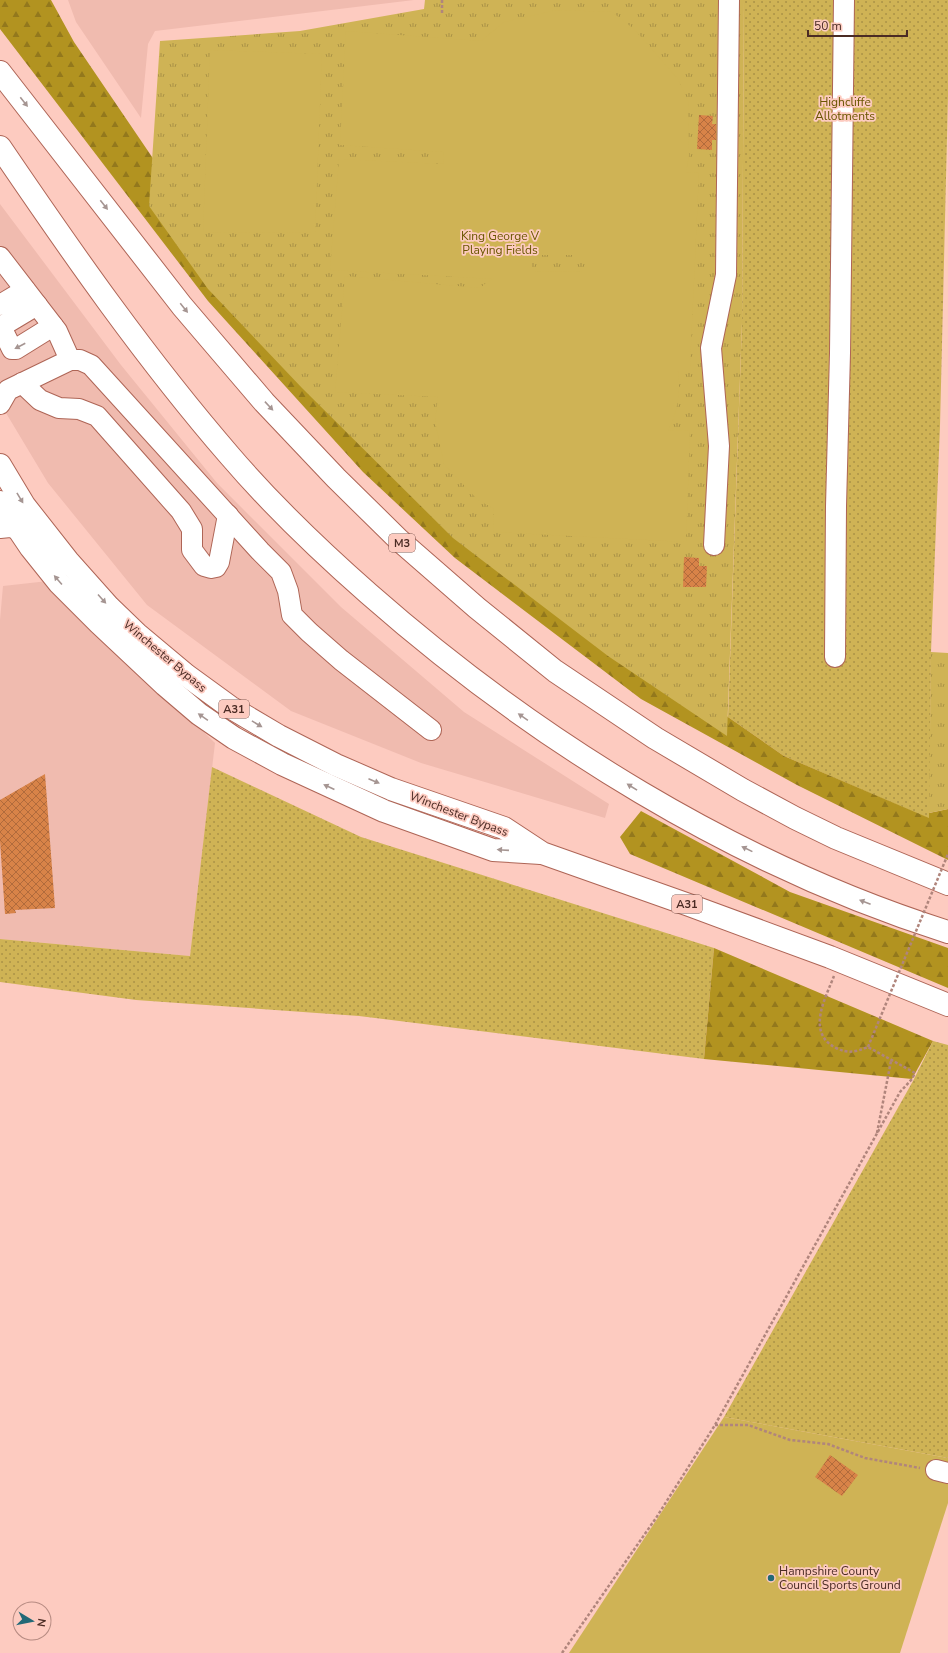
<svg xmlns="http://www.w3.org/2000/svg" width="948" height="1653" viewBox="0 0 948 1653" font-family="'Nunito Sans',sans-serif">
<defs>
<pattern id="grass-dots" width="8" height="8" patternUnits="userSpaceOnUse"><rect width="8" height="8" fill="#cfb355"/><path d="M2 2h.1M6 6h.1" fill="none" stroke="#aa9246" stroke-width="1.8" stroke-linecap="round"/></pattern>
<pattern id="forest-firs" width="22" height="20" patternUnits="userSpaceOnUse"><rect width="22" height="20" fill="#b29320"/><path d="M5 1l3.5 6h-7zM16 11l3.5 6h-7z" fill="#93781c"/></pattern>
<pattern id="park-tufts" width="24" height="20" patternUnits="userSpaceOnUse"><rect width="24" height="20" fill="#cfb355"/><path d="M3 7l-1-3M5 7V3M7 7l1-3M15 17l-1-3M17 17v-4M19 17l1-3" fill="none" stroke="#aa9246"/></pattern>
<pattern id="building-cross-hatch" width="8" height="8" patternUnits="userSpaceOnUse"><rect width="8" height="8" fill="#d88348"/><path d="M0 0l8 8M0 8l8-8" fill="none" stroke="#b16b3c"/></pattern>
</defs>
<rect width="100%" height="100%" fill="#fdcbc0"/>
<!-- built -->
<g fill="#f0bbaf">
<polygon points="68,0 414,0 155,31 148,44 141,118 76,22"/>
<polygon points="0,204 121,365 217,483 341,607 464,712 609,804 605,818 421,763 291,711 147,605 48,483 0,403"/>
<polygon points="48,581 215,743 190,956 0,939 0,620 3,586"/>
</g>
<!-- grass -->
<g fill="url(#grass-dots)">
<polygon points="744,0 948,0 948,96 940,426 931,652 930,819 784,756 728,717 742,323"/>
<polygon points="212,767 361,837 714,948 704,1059 359,1016 136,1000 0,982 0,939 190,956"/>
<polygon points="933,1041 948,1045 948,1458 724,1417 913,1081"/>
</g>
<!-- forest -->
<g fill="url(#forest-firs)">
<polygon points="0,0 51,0 74,42 203,232 695,689 728,717 784,756 929,818 929,813 948,809 948,860 797,785 641,699 455,558 363,472 208,301 0,29"/>
<polygon points="641,811 790,892 948,948 948,988 630,854 620,837"/>
<polygon points="714,948 933,1041 912,1079 704,1059"/>
</g>
<!-- park -->
<g fill="url(#park-tufts)">
<polygon points="425,0 744,0 742,323 727,736 608,656 453,538 302,388 208,289 149,206 160,41 300,31 424,9"/>
<polygon points="931,652 948,653 948,809 929,813"/>
</g>
<!-- pitch -->
<g fill="#cfb355" fill-rule="evenodd">
<path d="M557 10 612 12 634 29 678 79 688 101 689 156 686 172 699 173 690 367H677C682 384 678 414 668 430L690 431 686 542 493 532 494 509 477 499 444 464 435 421 438 397 335 392 345 276 480 288 487 282 494 279 330 270 339 159 444 164 443 152 340 145 346 31 481 41 504 22ZM532 255H585V272L532 271Z"/>
<polygon points="210,50 322,54 315,233 203,232"/>
<polygon points="724,1417 948,1458 948,1503 900,1653 569,1653"/>
</g>
<!-- building -->
<g fill="url(#building-cross-hatch)">
<polygon points="699,115 713,116 712,124 716,124 716,140 712,140 712,150 697,149"/>
<polygon points="684,557 699,558 699,566 707,566 706,587 683,587"/>
<polygon points="45,774 55,908 15,910 16,913 5,914 0,841 0,800"/>
<polygon points="830,1455 858,1475 842,1496 815,1477"/>
</g>
<g fill="none" stroke-linecap="round" stroke-linejoin="round">
<!-- minor casing -->
<g stroke="#ae6556" stroke-width="22">
<g id="minor">
<polyline points="0,257 57,331 70,360"/>
<polyline points="0,305 25,290"/>
<polyline points="37,305 2,326 2,329 12,349 16,349 53,326"/>
<polyline points="22,383 40,400 59,408 79,409 97,416 181,511 192,529 192,550 204,566 211,568 216,567 219,562 228,515"/>
<polyline points="0,404 8,390 70,360 80,360 91,365 260,551 281,572 288,591 292,615 309,632 341,660 431,730"/>
<polyline points="0,528 10,527 17,529"/>
<polyline points="714,545 719,446 711,348 726,275 729,0"/>
<polyline points="835,657 836,506 840,353 844,0"/>
<polyline points="936,1470 948,1473"/>
</g>
</g>
<!-- highway casing -->
<g stroke="#ae6556" stroke-width="24">
<g id="highway">
<polyline points="0,72 182,306 264,402 336,478 399,540 477,608 555,671 655,738 743,790 795,818 836,838 948,884"/>
<path d="M0 147C72 253 146 359 230 456 272 505 320 551 369 594 535 740 736 865 948 932"/>
<polyline points="0,465 24,505 68,561 109,607 137,634 186,675 230,707 279,736 336,765 391,789 504,828 542,853 689,905 830,957 948,1005"/>
<polyline points="0,502 31,548 59,583 99,623 165,685 199,714 234,738 282,764 384,811 493,850 541,853"/>
</g>
</g>
<!-- path -->
<g stroke="#b0857c" stroke-width="2.5" stroke-dasharray="3 2" stroke-linecap="butt">
<polyline points="442,0 442,13"/>
<polyline points="877,1133 891,1061"/>
<polyline points="715,1425 748,1425 790,1440 828,1444 865,1458 920,1468"/>
<path d="M562 1653 656 1518 715 1425 900 1092 912 1079 915 1073 868 1047C855 1052 849 1054 836 1048 806 1033 825 999 834 976"/>
</g>
<!-- minor -->
<use href="#minor" stroke="#fff" stroke-width="20"/>
<!-- highway -->
<use href="#highway" stroke="#fff" stroke-width="22"/>
<!-- path-bridge -->
<polyline stroke="#b0857c" stroke-width="2.5" stroke-dasharray="3 2" stroke-linecap="butt" points="868,1047 948,854"/>
</g>
<!-- one-way arrows -->
<defs><path id="oneway-solid" d="M-6-.8H1V-3.2L6.5 0L1 3.2V.8H-6Z"/></defs>
<g fill="#a59592">
<use href="#oneway-solid" transform="translate(24 102) rotate(52)"/>
<use href="#oneway-solid" transform="translate(104 205) rotate(52)"/>
<use href="#oneway-solid" transform="translate(184 308) rotate(51)"/>
<use href="#oneway-solid" transform="translate(20 346) rotate(152)"/>
<use href="#oneway-solid" transform="translate(269 406) rotate(47)"/>
<use href="#oneway-solid" transform="translate(20 498) rotate(59)"/>
<use href="#oneway-solid" transform="translate(58 580) rotate(-131)"/>
<use href="#oneway-solid" transform="translate(102 599) rotate(48)"/>
<use href="#oneway-solid" transform="translate(203 717) rotate(-145)"/>
<use href="#oneway-solid" transform="translate(523 717) rotate(-145)"/>
<use href="#oneway-solid" transform="translate(257 724) rotate(31)"/>
<use href="#oneway-solid" transform="translate(374 781) rotate(23)"/>
<use href="#oneway-solid" transform="translate(329 787) rotate(-155)"/>
<use href="#oneway-solid" transform="translate(632 787) rotate(-148)"/>
<use href="#oneway-solid" transform="translate(747 849) rotate(-154)"/>
<use href="#oneway-solid" transform="translate(503 850) rotate(-176)"/>
<use href="#oneway-solid" transform="translate(865 902) rotate(-159)"/>
</g>
<!-- markers -->
<circle fill="#226977" stroke="#fdcbc0" stroke-width="1.5" cx="771" cy="1578" r="4"/>
<g text-anchor="middle" dominant-baseline="central" stroke-width="3.5" stroke-linejoin="round" paint-order="stroke">
<!-- shield labels -->
<g fill="#fdcbc0" stroke="#805b53" stroke-width="1">
<rect x="389" y="534" width="26" height="18" rx="3"/>
<rect x="219" y="700" width="30" height="18" rx="3"/>
<rect x="672" y="895" width="30" height="18" rx="3"/>
</g>
<g font-size="11" font-weight="bold" fill="#4b2b24">
<text x="402" y="543">M3</text>
<text x="234" y="709">A31</text>
<text x="687" y="904">A31</text>
</g>
<!-- park labels -->
<g font-size="12" fill="#6a5600" stroke="#fdcbc0">
<text x="845" y="102">Highcliffe<tspan x="845" dy="14">Allotments</tspan></text>
<text x="500" y="236">King George V<tspan x="500" dy="14">Playing Fields</tspan></text>
</g>
<!-- street labels -->
<g font-size="12" fill="#4b2b24" stroke="#fdcbc0">
<text transform="translate(165 656) rotate(40)">Winchester Bypass</text>
<text transform="translate(459 814) rotate(21)">Winchester Bypass</text>
</g>
<!-- poi labels -->
<g font-size="12" fill="#4b2b24" stroke="#fdcbc0" text-anchor="start">
<text x="779" y="1571">Hampshire County<tspan x="779" dy="14">Council Sports Ground</tspan></text>
</g>
</g>
<!-- north arrow -->
<g transform="translate(32 1621) rotate(100)"><circle r="19" fill="#fdcbc0" stroke="#b68b82"/>
<path d="M0-3L7 15L0 10L-7 15Z" fill="#226977"/>
<text y="-6" font-size="11" font-weight="bold" text-anchor="middle" fill="#4b2b24">N</text>
</g>
<!-- scale -->
<path d="M808 30v6h99v-6" fill="none" stroke="#4b2b24" stroke-width="2"/>
<text x="814" y="30" font-size="12" fill="#4b2b24" stroke="#fdcbc0" stroke-width="3" paint-order="stroke">50 m</text>
</svg>
